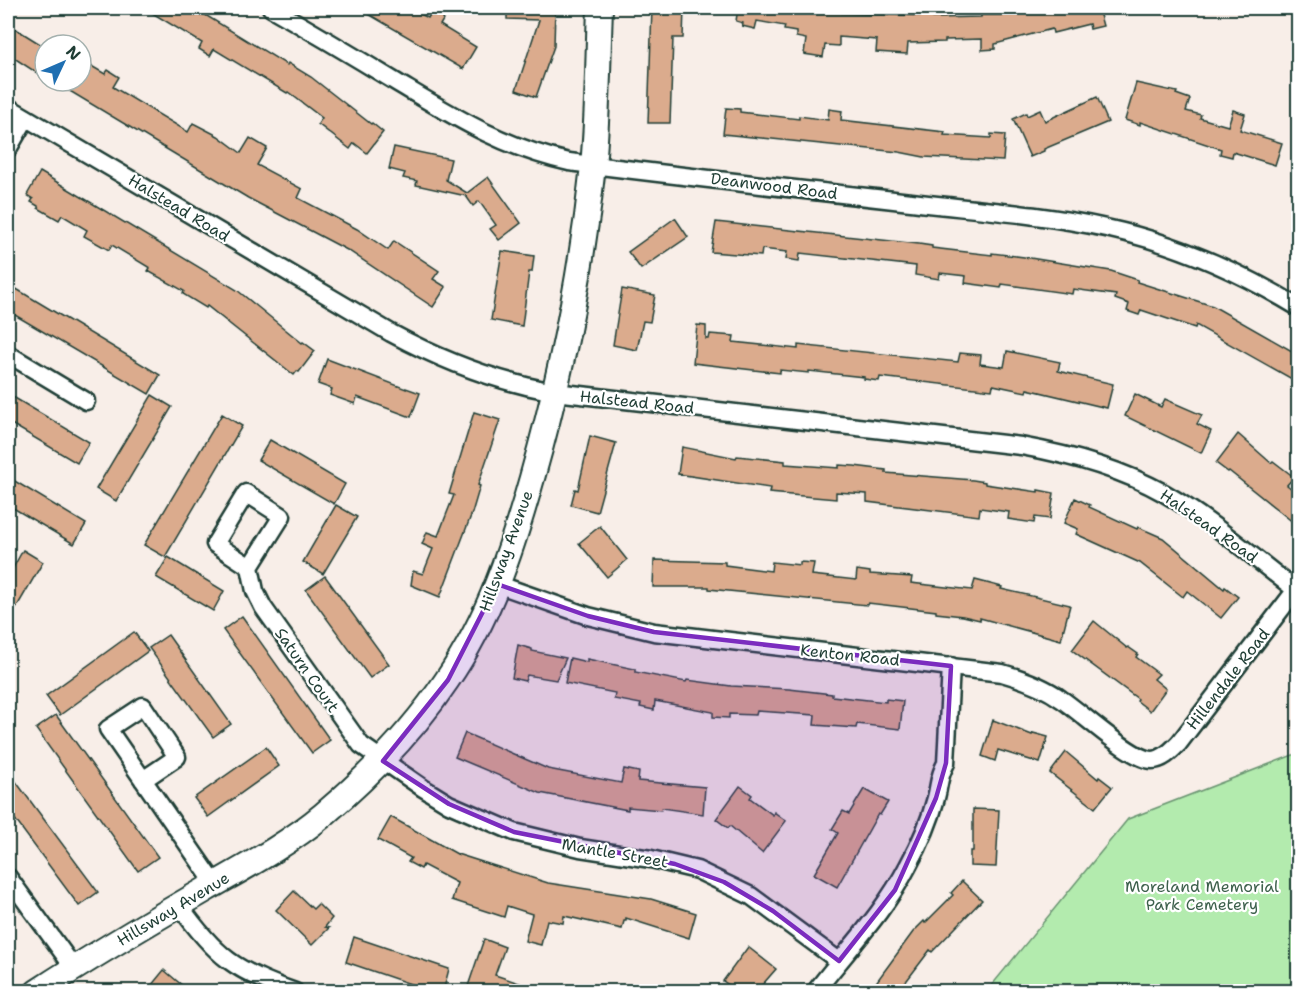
<svg xmlns="http://www.w3.org/2000/svg" width="1306" height="999" viewBox="0 0 1306 999" font-family="'Shantell Sans',sans-serif">
<rect width="100%" height="100%" fill="#f8eee8"/>
<filter id="ink" filterUnits="userSpaceOnUse"><feTurbulence type="fractalNoise" baseFrequency=".0167" numOctaves="2"/><feDisplacementMap in="SourceGraphic" scale="12" xChannelSelector="R" yChannelSelector="G"/><feConvolveMatrix kernelMatrix="1 2 1 2 8 2 1 2 1" color-interpolation-filters="sRGB"/></filter>
<g filter="url(#ink)">
<!-- green -->
<polygon fill="#b3ebae" stroke="#699471" stroke-width="1.5" points="1298,753 1298,991 987,991 1128,819"/>
<!-- building -->
<g fill="#dbab8d" stroke="#1f3d34" stroke-width="1.5">
<polygon points="144,8 194,8 287,65 288,63 311,77 371,124 372,123 383,132 367,153 354,143 350,149 318,124 322,118 288,92 287,93 214,49 210,56 199,49 202,43"/>
<polygon points="358,8 410,8 428,18 434,8 446,15 440,25 476,47 463,69"/>
<polygon points="507,8 555,8 554,46 536,97 516,90 539,20 507,19"/>
<polygon points="652,8 684,8 683,38 673,38 670,123 648,123"/>
<polygon points="738,8 811,8 842,11 842,13 933,16 933,18 981,17 981,15 1005,15 1022,11 1023,12 1042,8 1098,8 1103,26 1090,29 1089,24 1053,33 1052,29 995,44 995,49 982,50 982,39 945,40 945,42 908,43 907,54 876,52 877,40 839,37 839,46 825,45 823,57 804,54 806,39 796,37 796,32 784,30 785,26 757,21 755,29 742,26 743,23 736,21"/>
<polygon points="8,24 45,47 45,60 37,73 8,54"/>
<polygon points="81,60 105,74 108,70 119,77 113,87 188,132 193,123 218,136 241,153 250,138 267,148 257,165 302,189 298,198 357,229 388,250 394,241 439,271 433,279 446,287 433,307 349,251 248,198 53,81 81,81"/>
<polygon points="1136,83 1177,92 1176,94 1190,99 1186,111 1201,115 1200,118 1228,126 1233,110 1245,114 1240,130 1282,143 1275,165 1233,152 1232,157 1220,154 1221,149 1140,122 1140,125 1125,120"/>
<polygon points="1097,97 1108,122 1044,149 1044,151 1030,157 1013,119 1026,113 1027,116 1040,110 1045,121"/>
<polygon points="726,108 740,109 740,112 799,119 799,116 828,120 829,109 842,111 841,120 945,132 944,135 991,138 991,134 1005,135 1003,161 924,157 899,152 723,134"/>
<polygon points="394,147 451,159 446,180 467,193 488,177 521,223 499,240 490,229 496,225 479,201 473,206 466,196 416,185 417,181 403,178 405,173 389,169"/>
<polygon points="40,172 237,290 302,343 303,342 315,351 299,372 297,371 294,375 207,306 206,308 183,294 184,291 148,271 150,268 112,245 109,250 84,236 87,230 62,215 59,220 38,208 38,206 31,202 33,199 27,195"/>
<polygon points="675,218 688,237 641,269 628,252"/>
<polygon points="716,222 919,244 932,246 932,248 992,255 992,253 1024,257 1111,271 1138,280 1137,282 1213,306 1299,355 1299,383 1196,325 1195,328 1141,310 1139,315 1127,311 1129,304 1115,299 1116,295 1073,289 1072,294 1002,284 1001,288 965,283 966,276 940,273 939,279 915,275 916,266 800,253 799,261 786,259 787,252 762,249 761,256 711,252"/>
<polygon points="502,251 534,256 532,272 529,272 522,326 491,320"/>
<polygon points="8,284 160,375 149,394 8,311"/>
<polygon points="622,289 655,295 650,322 643,321 637,350 613,345"/>
<polygon points="697,325 706,326 706,339 709,339 710,334 734,336 733,342 798,349 798,345 958,362 960,353 981,355 980,364 1004,367 1007,351 1060,362 1058,371 1113,384 1107,408 1027,389 1026,392 993,385 992,390 880,377 879,381 864,379 864,377 809,371 809,373 780,370 780,373 693,363"/>
<polygon points="327,359 406,389 406,388 420,393 411,417 357,397 355,404 330,395 332,389 318,384"/>
<polygon points="8,394 89,442 77,463 8,422"/>
<polygon points="1135,394 1161,407 1165,399 1202,415 1197,424 1211,431 1201,453 1125,416"/>
<polygon points="152,395 172,407 116,501 96,489"/>
<polygon points="474,412 500,420 478,485 480,486 472,513 440,597 411,585 413,571 423,574 433,549 422,544 427,532 438,536 454,495 449,494"/>
<polygon points="222,414 242,426 165,557 144,545"/>
<polygon points="1238,434 1271,463 1273,461 1294,477 1287,485 1297,493 1299,491 1299,527 1229,471 1228,472 1216,463"/>
<polygon points="590,436 616,443 597,512 571,505 575,489 578,490"/>
<polygon points="270,440 345,484 334,504 258,460"/>
<polygon points="682,447 736,458 737,456 785,461 785,464 839,468 839,465 854,466 886,470 886,473 973,480 985,482 985,484 1038,492 1038,490 1054,493 1050,519 1035,517 1034,523 1008,519 1009,512 980,508 979,516 867,502 867,494 836,492 836,499 769,493 770,488 678,474"/>
<polygon points="8,477 86,524 74,544 8,505"/>
<polygon points="1075,498 1090,505 1089,507 1137,529 1138,527 1163,538 1224,589 1225,587 1238,597 1221,618 1187,591 1183,597 1140,563 1076,534 1078,529 1064,523"/>
<polygon points="336,505 357,517 323,574 303,562"/>
<polygon points="600,526 627,560 607,577 579,543"/>
<polygon points="23,550 43,562 8,622 8,577"/>
<polygon points="168,557 224,591 213,611 156,577"/>
<polygon points="654,560 725,562 725,565 771,571 772,562 800,565 800,562 814,563 812,575 856,580 857,570 870,572 870,574 912,577 911,583 972,590 975,580 1002,587 1001,589 1070,605 1061,640 980,618 980,620 963,616 936,613 936,611 868,603 867,605 709,589 709,587 653,587"/>
<polygon points="325,576 389,664 370,678 306,590"/>
<polygon points="242,616 330,740 312,753 223,630"/>
<polygon points="1094,621 1127,648 1128,647 1138,654 1136,657 1159,674 1154,679 1166,689 1150,711 1137,701 1138,699 1072,650"/>
<polygon points="134,632 148,651 60,715 46,696"/>
<polygon points="168,635 231,724 213,737 149,648"/>
<polygon points="518,645 532,649 532,651 566,658 556,680 527,675 525,681 512,678"/>
<polygon points="570,658 587,662 587,659 635,669 635,672 686,682 687,680 731,686 789,689 832,694 832,696 886,702 886,699 903,701 900,729 857,724 856,728 814,725 815,715 757,711 756,715 729,714 729,718 713,717 713,712 655,701 654,710 640,707 641,704 614,699 615,693 565,683"/>
<polygon points="56,715 158,857 138,871 36,729"/>
<polygon points="993,720 1032,735 1033,733 1048,737 1040,763 998,750 995,761 982,756"/>
<polygon points="465,733 548,769 621,783 624,769 639,772 638,781 705,787 703,814 662,808 661,810 628,807 628,810 540,793 455,757"/>
<polygon points="266,747 279,766 208,817 194,798"/>
<polygon points="1066,752 1098,779 1099,777 1112,787 1095,808 1050,773"/>
<polygon points="8,771 98,892 79,906 8,810"/>
<polygon points="740,786 752,795 750,798 773,815 774,812 786,821 762,853 730,826 728,828 716,819"/>
<polygon points="864,789 888,802 880,815 878,814 837,887 814,874 838,833 832,829 843,811 849,814"/>
<polygon points="973,809 999,810 996,867 970,866 970,851 973,851"/>
<polygon points="391,817 457,854 548,883 651,899 696,913 689,938 626,918 626,921 624,921 622,929 564,916 563,923 547,920 541,945 525,941 532,914 507,906 504,917 452,900 457,883 423,865 421,869 408,862 411,858 378,840"/>
<polygon points="962,881 982,900 932,952 930,950 898,992 869,992 913,932 924,921 925,923 953,895 951,893"/>
<polygon points="294,891 313,909 318,904 332,918 325,927 329,928 312,945 276,910"/>
<polygon points="354,937 449,969 443,992 434,992 346,962"/>
<polygon points="484,939 505,947 495,975 537,989 536,992 466,992"/>
<polygon points="748,947 776,969 756,992 726,992 730,986 723,981"/>
<polygon points="164,970 190,992 146,992"/>
</g>
<g fill="none" stroke-linecap="round" stroke-linejoin="round">
<!-- street casing -->
<g stroke="#1f3d34" stroke-width="21">
<g id="street">
<path d="M271 8C313 32 355 57 396 82 455 117 502 147 569 162 678 176 786 188 894 200 965 209 1037 213 1106 228 1175 243 1239 271 1298 307"/>
<path d="M8 107 391 333C443 361 497 382 555 392L1021 446C1071 455 1119 468 1164 493 1211 520 1253 557 1296 590"/>
<polyline points="8,149 26,118"/>
<polyline points="8,354 86,401"/>
<polyline points="250,567 215,544 246,493 282,516 250,567 255,591 263,607 361,745 423,788 449,804 514,832 580,848 651,859 697,870 751,896 839,961"/>
<path d="M497 584 588 616 654 632 1002 673C1023 679 1043 686 1061 699 1081 712 1132 760 1152 760 1163 760 1172 750 1179 743L1298 587"/>
<polyline points="143,780 177,757 143,706 108,729 215,884"/>
<polyline points="8,877 74,968"/>
<path d="M179 905C216 957 235 971 295 992"/>
<path d="M815 992C847 950 884 913 908 866 919 846 930 821 936 798 940 783 938 778 946 763L951 666"/>
</g>
</g>
<!-- secondary casing -->
<g stroke="#1f3d34" stroke-width="28">
<path id="secondary" d="M37 992C92 956 148 923 205 890 245 867 287 845 323 815 370 775 413 731 447 680 489 619 512 549 532 478 561 376 582 272 593 166 598 114 598 60 600 8"/>
</g>
<!-- street -->
<use href="#street" stroke="#fff" stroke-width="16"/>
<!-- secondary -->
<use href="#secondary" stroke="#fff" stroke-width="24"/>
</g>
</g>
<!-- marked area -->
<path fill="#7b2cbf" fill-opacity="0.2" stroke="#7b2cbf" stroke-width="4.5" stroke-linejoin="round" d="M497 584 588 616 654 632 951 666 946 763 936 798 895 890 839 961 773 911 724 882 675 864 514 832 449 804 383 761 448 680Z"/>
<g text-anchor="middle" dominant-baseline="central" stroke-width="4.5" stroke-linejoin="round" paint-order="stroke">
<!-- street labels -->
<g font-size="16" fill="#1f3d34" stroke="#fff">
<text transform="translate(774 186) rotate(7)">Deanwood Road</text>
<text transform="translate(179 208) rotate(31)">Halstead Road</text>
<text transform="translate(637 402) rotate(6)">Halstead Road</text>
<text transform="translate(1209 526) rotate(35)">Halstead Road</text>
<text transform="translate(506 551) rotate(-70)">Hillsway Avenue</text>
<text transform="translate(850 655) rotate(6)">Kenton Road</text>
<text transform="translate(307 670) rotate(55)">Saturn Court</text>
<text transform="translate(1228 679) rotate(-52)">Hillendale Road</text>
<text transform="translate(615 853) rotate(10)">Mantle Street</text>
<text transform="translate(173 909) rotate(-31)">Hillsway Avenue</text>
</g>
<!-- park labels -->
<g font-size="16" fill="#3d604c" stroke="#fff">
<text x="1202" y="886">Moreland Memorial<tspan x="1202" dy="18">Park Cemetery</tspan></text>
</g>
</g>
<!-- margin -->
<rect width="1306" height="999" fill="none" stroke="#fff" stroke-width="30"/>
<rect x="15" y="15" width="1276" height="969" fill="none" stroke="#1f3d34" stroke-width="2" filter="url(#ink)"/>
<!-- north arrow -->
<g transform="translate(63 63) rotate(46)"><circle r="28" fill="#ffffff" stroke="#a5b1ae" stroke-width="1.5"/>
<path d="M0-4.5L10 22L0 15L-10 22Z" fill="#1f6fb2"/>
<text y="-9" font-size="16" font-weight="bold" text-anchor="middle" fill="#1f3d34">N</text>
</g>
</svg>
